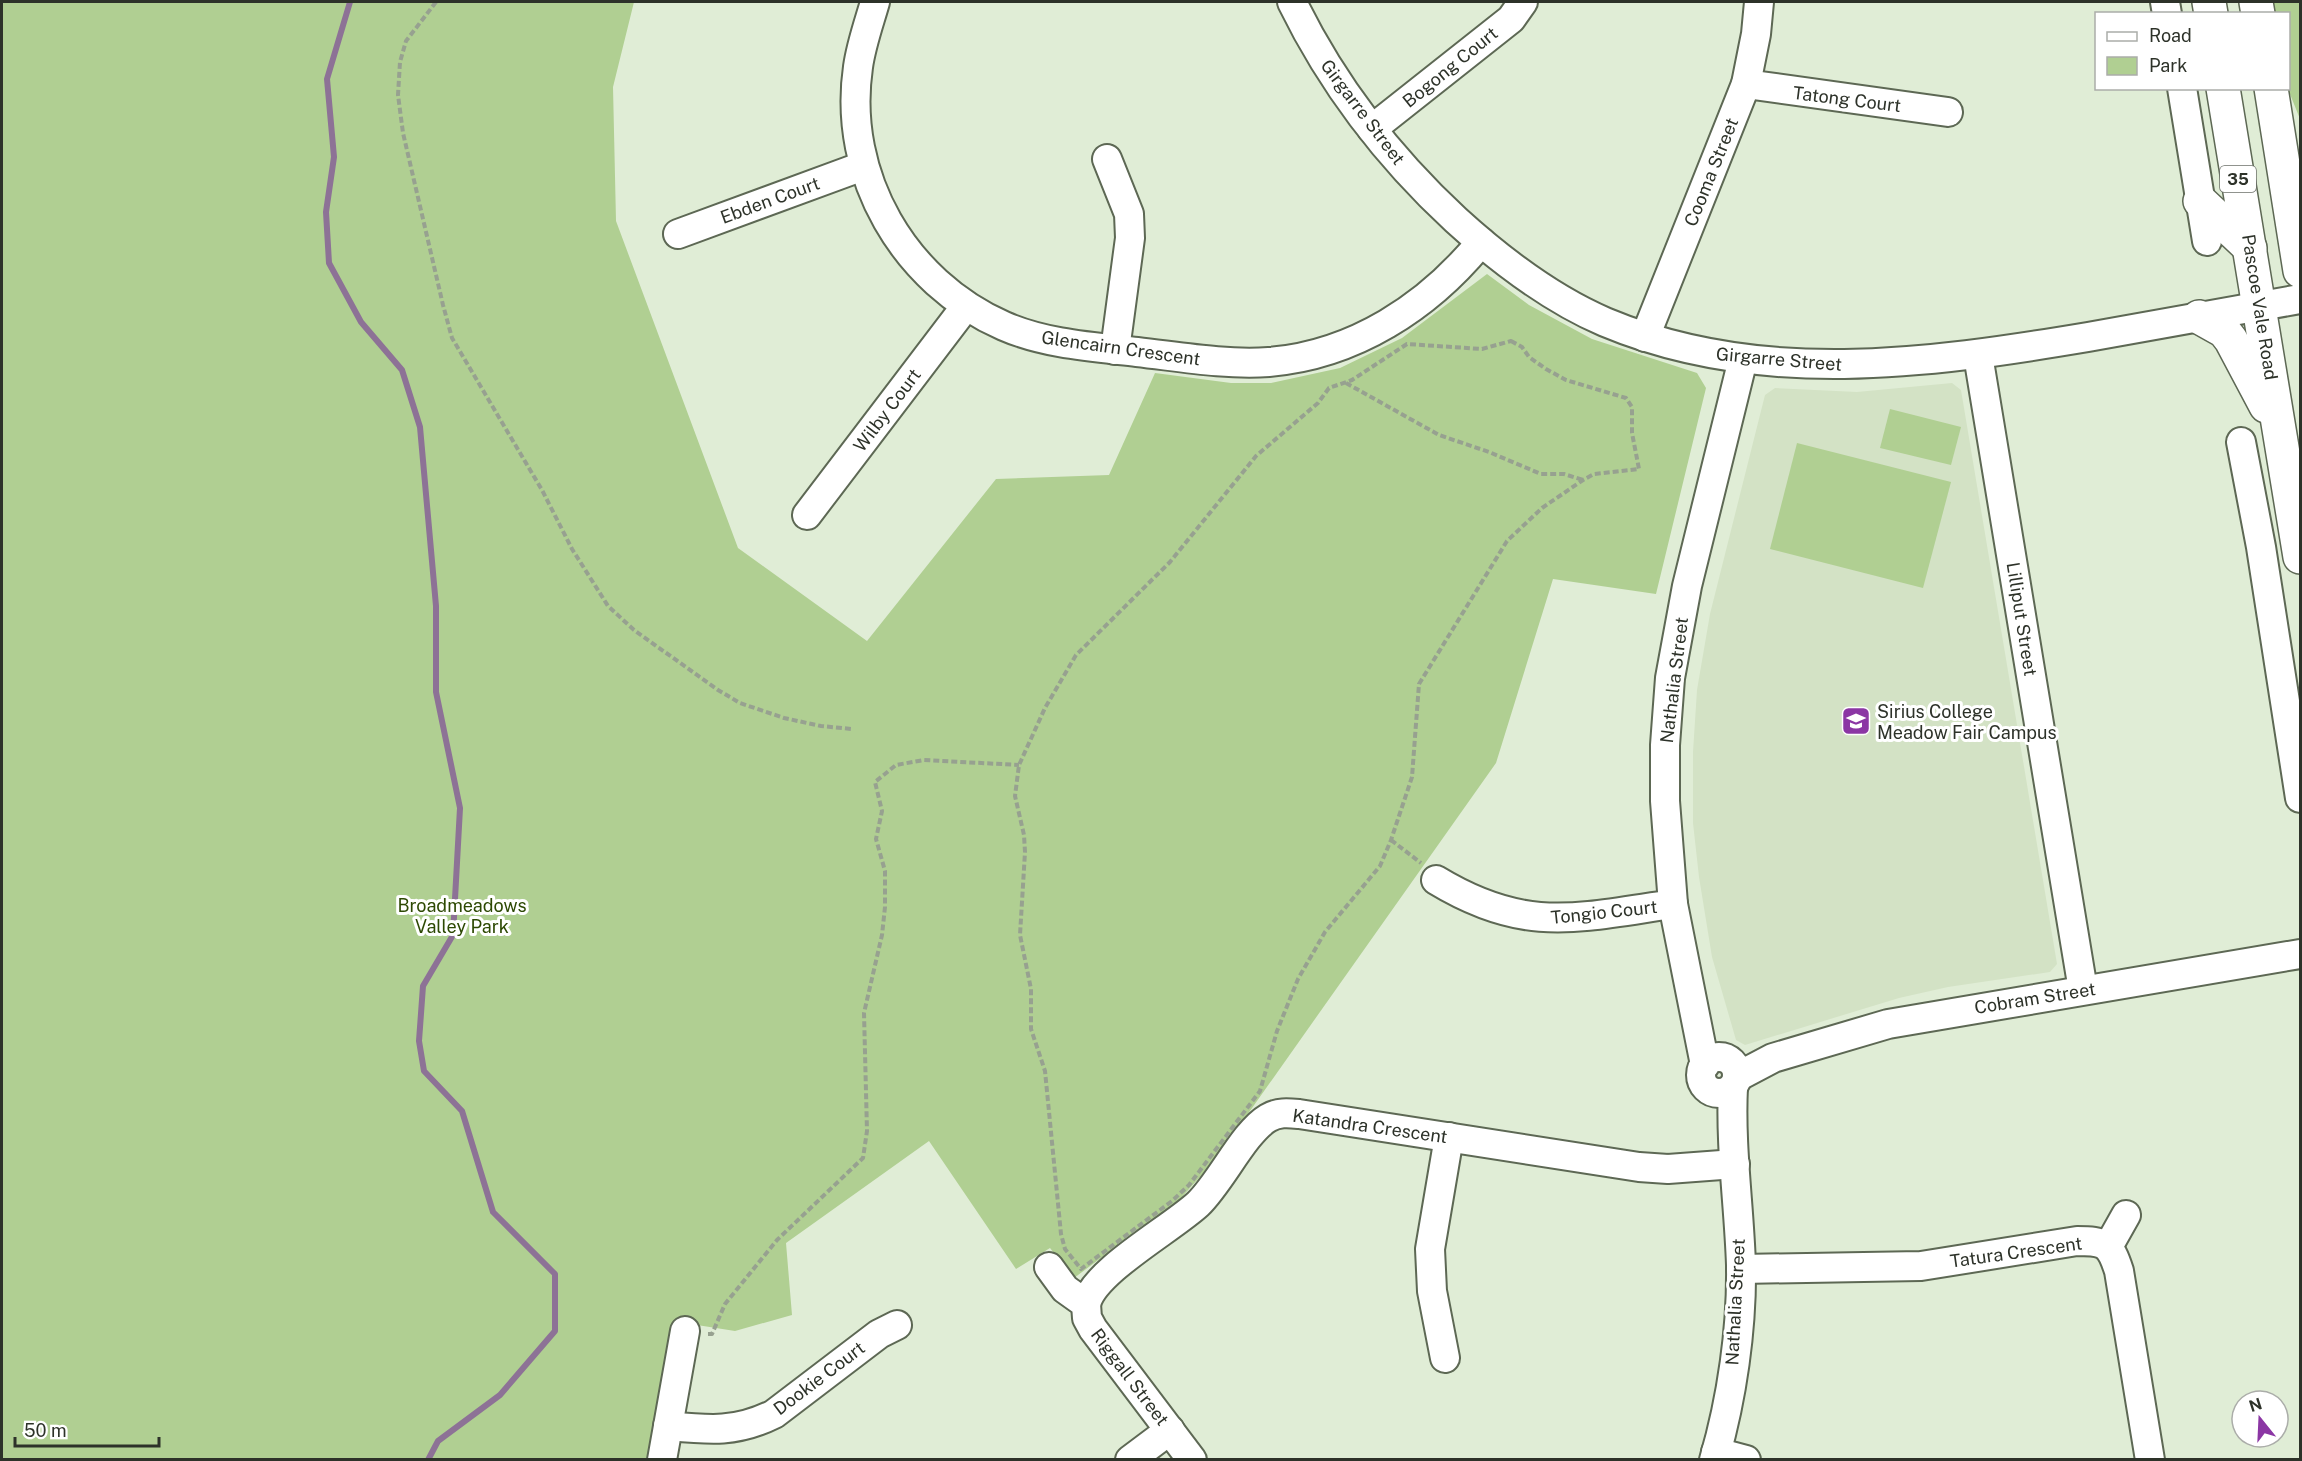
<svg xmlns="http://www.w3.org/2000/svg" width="2302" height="1461" viewBox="0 0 2302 1461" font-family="'Public Sans',sans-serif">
<rect width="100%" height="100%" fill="#e0edd6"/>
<!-- built -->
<polygon fill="#d3e2c5" points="1952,383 1961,390 2057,964 2050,972 1948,987 1899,998 1745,1045 1736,1040 1712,957 1699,877 1693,823 1693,752 1697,690 1710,614 1765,395 1775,388 1857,392"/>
<!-- green -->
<g fill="#b0cf92">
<polygon points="2,2 634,2 613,87 616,221 738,548 867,641 996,479 1109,475 1155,373 1231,383 1271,383 1340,368 1402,338 1487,274 1529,305 1592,339 1697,373 1706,388 1656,594 1553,579 1496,763 1216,1159 1180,1199 1074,1278 1050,1248 1016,1269 929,1141 786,1243 792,1315 735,1331 678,1322 652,1459 2,1460"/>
<polygon points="2271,2 2300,2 2300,119 2288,89 2288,14 2273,13"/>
<polygon points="1890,409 1961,427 1951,465 1880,448"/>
<polygon points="1797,443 1951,482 1923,588 1770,549"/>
</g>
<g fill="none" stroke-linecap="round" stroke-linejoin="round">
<!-- stream -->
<polyline stroke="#8d7296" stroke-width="6" points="350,2 327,79 334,157 326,212 329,263 361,322 402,370 420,427 436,606 436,692 460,808 453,935 423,986 419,1041 424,1071 462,1111 493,1212 555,1274 555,1331 500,1395 438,1441 428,1460"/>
<!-- minor casing -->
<g stroke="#5d6854" stroke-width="32">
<g id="minor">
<path d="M875 2C869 23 861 45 858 67 842 176 904 282 1004 326 1045 344 1093 347 1137 352 1181 357 1225 365 1269 362 1354 355 1428 307 1481 242"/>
<path d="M1292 2C1332 84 1389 158 1456 220 1500 260 1549 298 1605 322 1760 387 1927 364 2088 337 2159 324 2230 312 2300 299"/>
<polyline points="2165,2 2167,14"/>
<polyline points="1746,84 1948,112"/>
<polyline points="2182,88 2207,241"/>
<polyline points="1372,129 1511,19 1523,2"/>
<polyline points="1107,159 1129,214 1130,238 1115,350"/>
<polyline points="678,234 863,166"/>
<polyline points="1645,337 1746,84 1756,34 1759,2"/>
<polyline points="1978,355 2083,990"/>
<polyline points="2241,442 2261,547 2300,798"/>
<polyline points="807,515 966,306"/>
<path d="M1436 880C1525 934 1576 918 1673 904"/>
<circle cx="1719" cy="1075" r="18"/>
<polyline points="1705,1065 1673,904 1665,801 1665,745 1670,678 1687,586 1743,359"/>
<polyline points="1737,1077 1773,1058 1888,1024 2300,954"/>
<polyline points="2108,1247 2126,1215"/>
<polyline points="1049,1267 1065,1289 1086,1304 1087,1318 1093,1329 1192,1460"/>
<path d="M1741 1269 1921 1266 2077 1241C2105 1241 2110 1243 2119 1271L2150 1460"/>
<path d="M1086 1304C1094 1271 1171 1229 1198 1204 1221 1182 1244 1132 1268 1118 1278 1112 1288 1113 1299 1114L1639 1167 1668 1169 1735 1164"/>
<polyline points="1445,1358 1432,1291 1430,1249 1449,1137"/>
<path d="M668 1426C709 1430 736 1433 774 1414L879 1334 897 1325"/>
<polyline points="1716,1452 1746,1460"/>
<polyline points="662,1460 685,1331"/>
<polyline points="1130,1460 1170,1430"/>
<path d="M1714 1460C1732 1399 1742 1328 1741 1265 1739 1205 1730 1146 1733 1087"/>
</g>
</g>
<!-- major casing -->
<g stroke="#5d6854" stroke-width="36">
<g id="major">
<polyline points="2209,2 2211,14"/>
<polyline points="2256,2 2258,14"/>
<polyline points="2223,88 2300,557"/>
<polyline points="2271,88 2300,271"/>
<polyline points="2200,201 2250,248"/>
<polyline points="2199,317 2224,331 2231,340 2266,406"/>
</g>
</g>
<!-- path -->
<g stroke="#97a190" stroke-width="4" stroke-dasharray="6 3" stroke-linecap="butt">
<polyline points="436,2 406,41 400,62 398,95 403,133 443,305 452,338 542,490 572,549 608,606 634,630 718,690 740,703 784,718 821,726 852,729"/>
<polygon points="1511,341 1522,347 1529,357 1546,369 1566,380 1626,398 1632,407 1632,433 1639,469 1594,474 1583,480 1542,508 1507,541 1419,684 1412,777 1391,840 1380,866 1325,932 1298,979 1277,1031 1260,1091 1189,1185 1172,1201 1081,1269 1065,1249 1061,1234 1045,1071 1031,1029 1031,989 1020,935 1025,852 1024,835 1015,796 1019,765 1045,708 1076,655 1170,562 1256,456 1318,403 1329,388 1352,380 1407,344 1482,349"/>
<polyline points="1346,383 1439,435 1489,452 1541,474 1564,474 1583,480"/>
<polyline points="1391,840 1421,863"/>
<polyline points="708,1334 712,1334 725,1304 777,1240 863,1158 867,1131 864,1013 882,935 885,907 885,871 876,839 882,811 875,782 896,765 924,760 1019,765"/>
</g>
<!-- minor -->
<use href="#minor" stroke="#fff" stroke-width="28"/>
<!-- major -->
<use href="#major" stroke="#fff" stroke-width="33"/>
</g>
<!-- icons -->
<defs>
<g id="school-square" transform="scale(1.5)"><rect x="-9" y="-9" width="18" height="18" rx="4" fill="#8b36a4" stroke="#fff"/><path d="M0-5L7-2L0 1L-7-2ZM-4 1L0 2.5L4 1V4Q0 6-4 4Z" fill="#fff"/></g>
</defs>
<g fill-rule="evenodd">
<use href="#school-square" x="1856" y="721"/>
</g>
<g text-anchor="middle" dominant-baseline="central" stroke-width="6" stroke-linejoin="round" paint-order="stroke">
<!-- shield labels -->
<rect fill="#fff" stroke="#6c7069" stroke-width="1.5" x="2220" y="166" width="36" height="26" rx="4.5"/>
<g font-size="16" font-weight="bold" fill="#2d3229">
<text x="2238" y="179">35</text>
</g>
<!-- street labels -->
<g font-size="18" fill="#2d3229" stroke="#fff">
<text transform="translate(1450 67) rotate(-39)">Bogong Court</text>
<text transform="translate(1847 99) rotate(7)">Tatong Court</text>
<text transform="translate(1363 112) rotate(53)">Girgarre Street</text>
<text transform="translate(1711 172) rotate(-68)">Cooma Street</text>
<text transform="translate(770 200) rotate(-20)">Ebden Court</text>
<text transform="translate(2260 307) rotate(81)">Pascoe Vale Road</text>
<text transform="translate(1121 348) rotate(8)">Glencairn Crescent</text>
<text transform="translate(1779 359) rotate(5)">Girgarre Street</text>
<text transform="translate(887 410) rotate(-53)">Wilby Court</text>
<text transform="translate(2022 619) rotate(81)">Lilliput Street</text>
<text transform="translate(1674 680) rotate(-83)">Nathalia Street</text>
<text transform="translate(1604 912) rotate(-6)">Tongio Court</text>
<text transform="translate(2035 998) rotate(-9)">Cobram Street</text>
<text transform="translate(1370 1126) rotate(8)">Katandra Crescent</text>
<text transform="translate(2016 1252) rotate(-8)">Tatura Crescent</text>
<text transform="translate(1735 1302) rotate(-87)">Nathalia Street</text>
<text transform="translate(1130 1377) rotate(53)">Riggall Street</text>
<text transform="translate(819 1378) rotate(-37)">Dookie Court</text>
</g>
<!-- poi labels -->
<g font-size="18" fill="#2d3229" stroke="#fff" text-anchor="start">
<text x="1877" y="711">Sirius College<tspan x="1877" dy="21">Meadow Fair Campus</tspan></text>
</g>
<!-- park labels -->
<g font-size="18" fill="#2d4903" stroke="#fff">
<text x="462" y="905">Broadmeadows<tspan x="462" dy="21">Valley Park</tspan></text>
</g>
</g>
<!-- border -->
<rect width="2302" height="1461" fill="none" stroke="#2d3229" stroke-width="6"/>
<!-- legend -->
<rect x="2095" y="12" width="195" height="78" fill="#ffffff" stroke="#abada9" stroke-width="1.5"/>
<rect x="2107" y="32" width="30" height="9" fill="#ffffff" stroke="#abada9" stroke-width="1.5"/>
<text x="2149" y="42" font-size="18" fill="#2d3229">Road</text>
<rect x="2107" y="57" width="30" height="18" fill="#b0cf92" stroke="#abada9" stroke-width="1.5"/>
<text x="2149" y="72" font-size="18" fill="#2d3229">Park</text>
<!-- north arrow -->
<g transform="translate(2260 1419) rotate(342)"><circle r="28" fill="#ffffff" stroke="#abada9" stroke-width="1.5"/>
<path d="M0-4.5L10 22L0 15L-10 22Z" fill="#8b36a4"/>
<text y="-9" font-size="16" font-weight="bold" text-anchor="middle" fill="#2d3229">N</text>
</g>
<!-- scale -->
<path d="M15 1437v9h144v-9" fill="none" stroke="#2d3229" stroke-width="3"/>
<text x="24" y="1437" font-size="18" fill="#2d3229" stroke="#ffffff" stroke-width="4.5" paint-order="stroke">50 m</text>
</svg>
